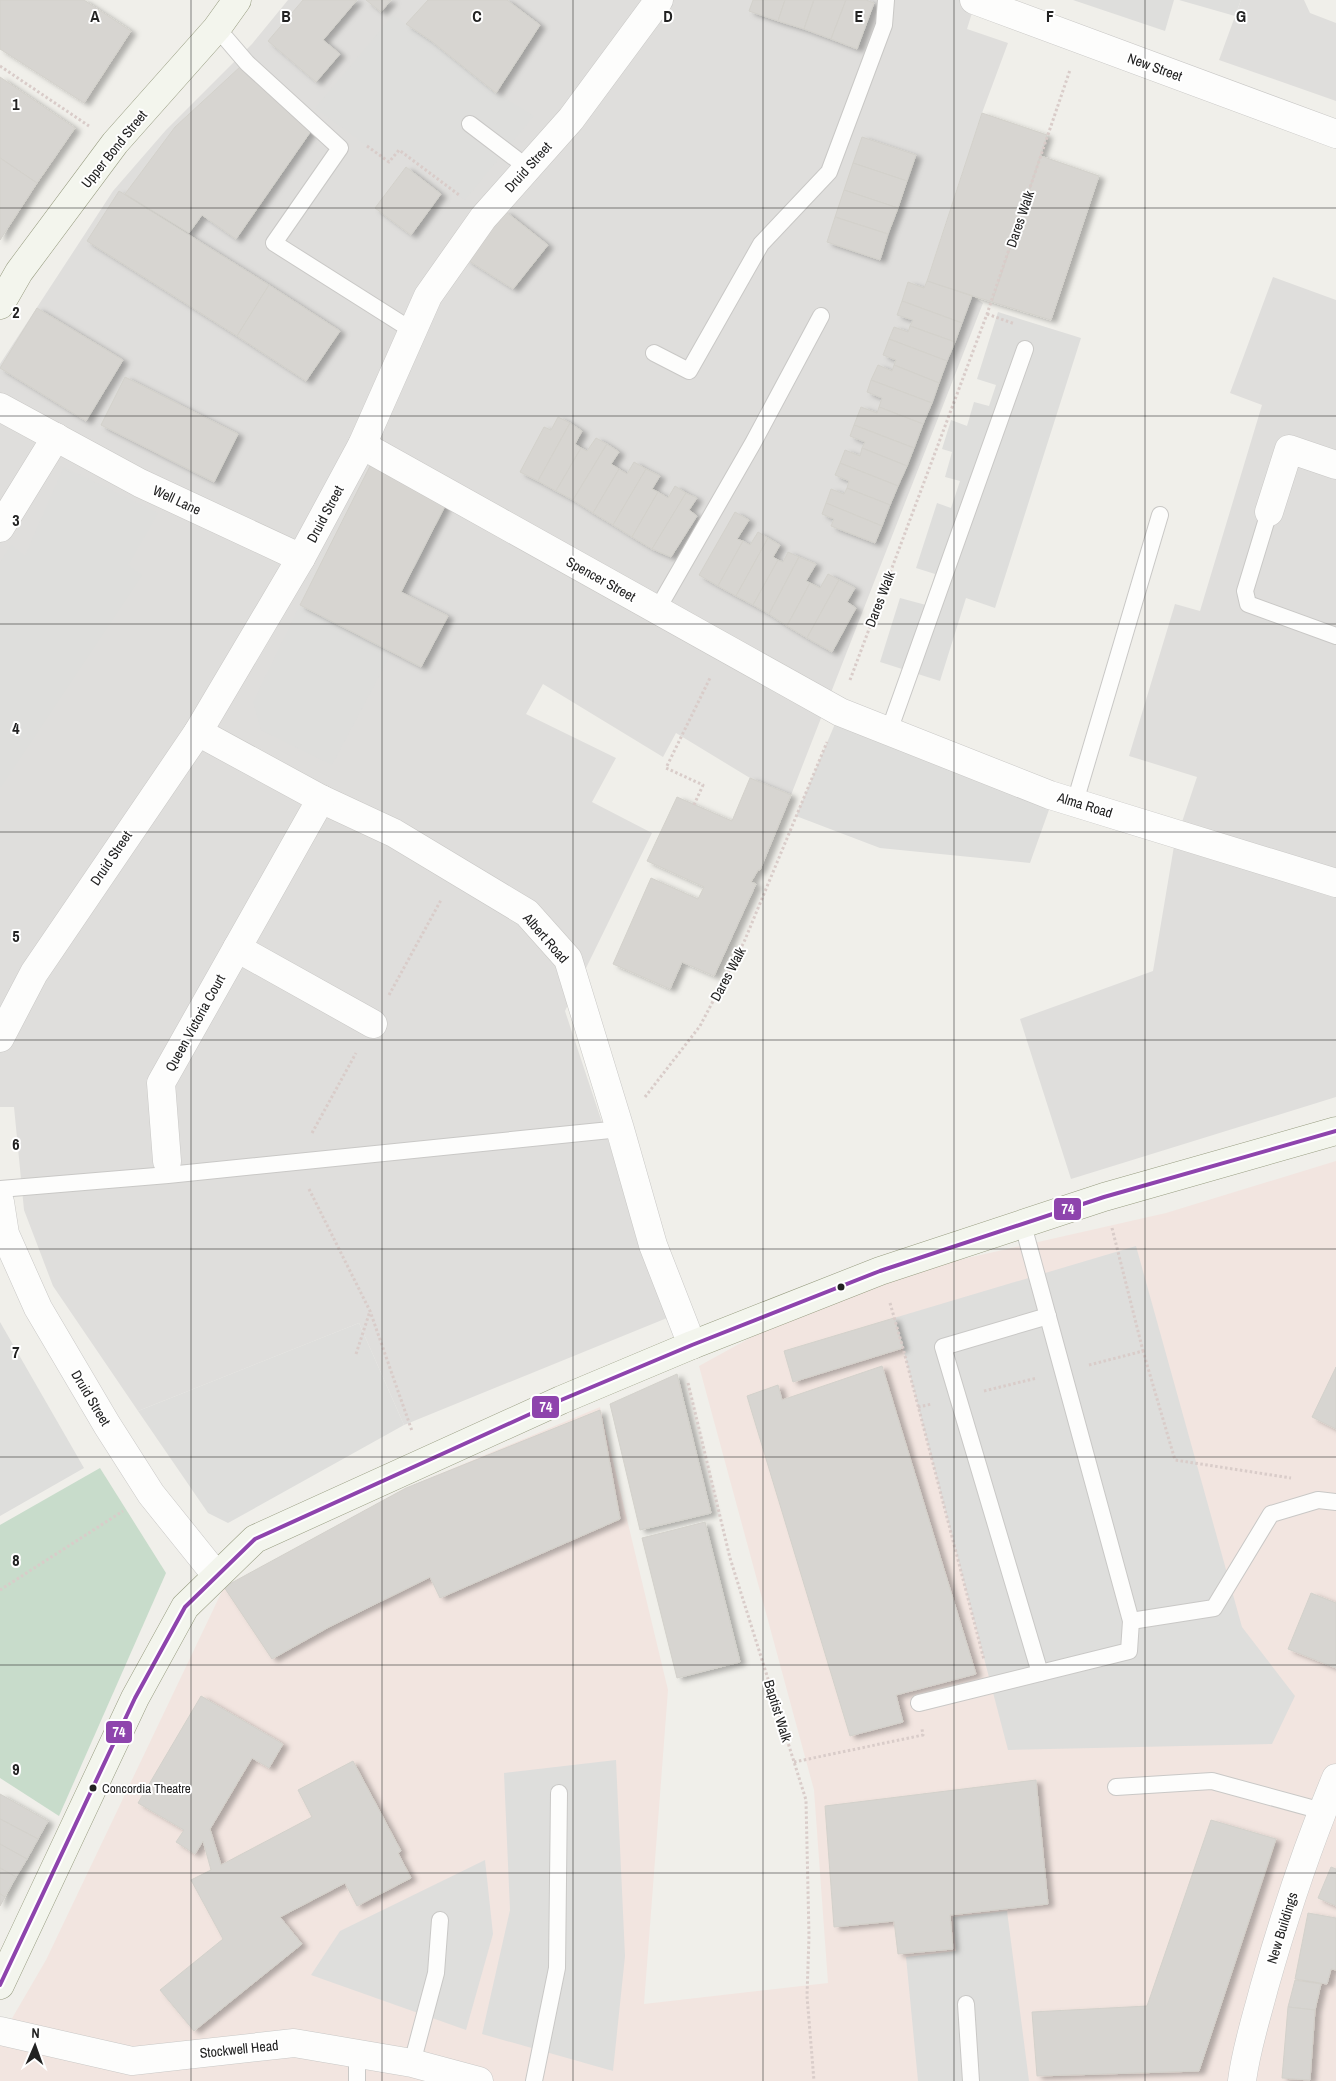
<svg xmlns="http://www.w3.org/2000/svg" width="1336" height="2081" viewBox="0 0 1336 2081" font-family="'Archivo Narrow',sans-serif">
<defs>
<filter id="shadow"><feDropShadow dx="5.5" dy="3" stdDeviation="2.5" flood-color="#0004"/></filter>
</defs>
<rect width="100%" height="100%" fill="#f0efea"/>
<!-- residential -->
<g fill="#dfdedc">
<polygon points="288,0 976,0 967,29 1008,43 982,113 927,280 972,296 983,303 791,795 750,778 676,733 663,757 543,684 526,714 616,758 592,802 652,833 565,1011 667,1318 404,1425 359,1323 138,1411 53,1286 24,1210 14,1107 0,1107 0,364 113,191 166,130 252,44"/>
<polygon points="1241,0 1304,0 1310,13 1336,23 1336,101 1219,60"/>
<polygon points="1273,277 1336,300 1336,1097 1071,1179 1020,1019 1153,971 1174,846 1197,777 1129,756 1175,604 1200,611 1262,405 1230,393"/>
</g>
<!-- commercial -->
<polygon fill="#f2e5e0" points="1336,1161 1336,2081 0,2081 0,2039 46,1960 224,1587 406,1488 600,1407 668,1690 644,2004 828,1983 814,1790 699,1366 844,1286 1166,1213"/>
<!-- religious -->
<g fill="#dededc">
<polygon points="1073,0 1174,0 1165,31"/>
<polygon points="1179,0 1241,0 1235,16"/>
<polygon points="393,15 430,40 496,93 534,116 465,200 400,151 389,162 315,108"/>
<polygon points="998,312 1081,338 995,608 966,598 940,681 880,662 900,598 926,605 935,574 916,568 937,503 951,508 960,481 945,477 952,452 942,449 951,420 967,426 974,402 989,406 996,385 977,379"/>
<polygon points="64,467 158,513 128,565 142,575 0,788 0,563 11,545 25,556"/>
<polygon points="300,605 392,652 332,765 261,730 253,702"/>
<polygon points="840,712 1050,807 1030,863 880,848 796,816"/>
<polygon points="1136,1246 1242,1627 1295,1696 1272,1744 1008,1750 903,1348 894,1318"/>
<polygon points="0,1322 84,1468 0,1516"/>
<polygon points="359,1323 404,1425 228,1523 208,1513 138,1411"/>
<polygon points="616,1760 625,1956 613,2071 482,2034 510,1910 504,1773"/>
<polygon points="485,1860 493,1934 466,2030 311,1975 340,1931"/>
<polygon points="1007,1911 1029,2081 918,2081 906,1957 956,1951 953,1917"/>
</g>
<!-- cemetery -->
<polygon fill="#c8dccb" points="100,1468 166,1573 59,1816 0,1778 0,1525"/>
<!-- building -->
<g fill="#d7d5d1" stroke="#d3d1cb" filter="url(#shadow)">
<polygon points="0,0 84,0 131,31 84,103 0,49"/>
<polygon points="303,0 357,0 323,40 340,54 316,82 268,41"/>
<polygon points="366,0 391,0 381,12"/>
<polygon points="428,0 507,0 540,25 496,93 430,40 406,24"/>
<polygon points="753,0 785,0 778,21 749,11"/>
<polygon points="785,0 814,0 804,29 778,21"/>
<polygon points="814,0 846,0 831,39 804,29"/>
<polygon points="846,0 866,0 874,3 857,49 831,39"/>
<polygon points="241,66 311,131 236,239 202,215 189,233 125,194 175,127"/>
<polygon points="0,77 75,128 37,183 0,158"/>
<polygon points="982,113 1047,135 992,302 927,281"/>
<polygon points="862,137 916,155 907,181 853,163"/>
<polygon points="1041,156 1099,176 1051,320 992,302"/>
<polygon points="0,158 37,183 0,240"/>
<polygon points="853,163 907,181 898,208 844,190"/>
<polygon points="406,167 441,194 411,235 375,208"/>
<polygon points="844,190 898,208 888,234 835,217"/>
<polygon points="119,191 269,285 237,336 87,241"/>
<polygon points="505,211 548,245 513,289 466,259"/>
<polygon points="835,217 888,234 880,260 827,242"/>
<polygon points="927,281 972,296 962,323 902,301 908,282 924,288"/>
<polygon points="269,285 340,331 306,381 237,336"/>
<polygon points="902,301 962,323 955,342 910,326 913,320 897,315"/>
<polygon points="37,308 123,360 86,421 0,368"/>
<polygon points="910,326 955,342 947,361 889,339 894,327 908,332"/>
<polygon points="889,339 947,361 939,383 894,365 896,360 883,355"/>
<polygon points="878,365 892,371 894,365 939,383 932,403 871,380"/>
<polygon points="125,377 238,434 214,482 101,425"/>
<polygon points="871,380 932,403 923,424 879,407 882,398 867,392"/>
<polygon points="861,407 877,413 879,407 923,424 914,448 854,425"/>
<polygon points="558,417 570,423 538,481 520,472 544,427 551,430"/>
<polygon points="570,423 582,431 575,444 581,448 556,491 538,481"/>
<polygon points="854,425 914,448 907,466 862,448 865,442 850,436"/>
<polygon points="596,438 607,444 573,500 556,491 581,448 587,451"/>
<polygon points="607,444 619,452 611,464 619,469 593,513 573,500"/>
<polygon points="862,448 907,466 898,486 840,463 845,450 860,456"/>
<polygon points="634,462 646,469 613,525 593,513 619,469 627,474"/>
<polygon points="840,463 898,486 890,505 847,488 849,481 835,475"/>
<polygon points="370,466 446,504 401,592 448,616 421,667 300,605"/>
<polygon points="646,469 660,476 652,489 658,492 632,537 613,525"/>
<polygon points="675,486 686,493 652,549 632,537 658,492 668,498"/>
<polygon points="847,488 890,505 882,526 826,503 831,489 844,494"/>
<polygon points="686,493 697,498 689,510 697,516 671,557 652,549"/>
<polygon points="826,503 882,526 875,543 831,526 834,519 822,514"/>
<polygon points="735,512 749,520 737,539 743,541 718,586 699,575"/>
<polygon points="758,532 768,538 736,596 718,586 743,541 750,545"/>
<polygon points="768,538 780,545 773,557 778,560 753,605 736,596"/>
<polygon points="788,552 799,557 769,614 753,605 778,560 783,562"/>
<polygon points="799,557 816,564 806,581 810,583 787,626 769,614"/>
<polygon points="828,574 839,580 807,638 787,626 810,583 820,588"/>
<polygon points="839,580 855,588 847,602 856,608 832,652 807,638"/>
<polygon points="750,778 791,795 760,870 758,870 751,882 756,884 714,976 682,962 670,989 613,964 651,878 698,899 704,887 647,861 677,797 732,821"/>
<polygon points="894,1318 903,1348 793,1382 784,1351"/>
<polygon points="882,1366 976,1674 896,1695 903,1722 850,1736 747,1396 778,1385 782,1400"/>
<polygon points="1336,1367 1336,1429 1312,1417"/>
<polygon points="677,1374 711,1513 640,1530 610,1404"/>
<polygon points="600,1410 620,1519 440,1598 430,1577 329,1627 272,1659 224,1587 406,1488"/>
<polygon points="705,1522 740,1662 677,1678 642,1538"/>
<polygon points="1311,1593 1336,1603 1336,1668 1288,1649"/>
<polygon points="201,1696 283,1744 269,1768 252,1758 210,1829 221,1865 312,1817 298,1790 353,1761 401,1851 398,1853 411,1878 357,1906 345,1883 280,1917 302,1944 194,2031 160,1990 223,1939 191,1880 211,1870 203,1841 195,1854 176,1842 184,1830 138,1803"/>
<polygon points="1036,1780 1048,1904 950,1915 953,1949 898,1954 894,1921 834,1927 825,1806"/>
<polygon points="0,1794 48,1821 38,1839 0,1819"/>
<polygon points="0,1819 38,1839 27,1859 0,1844"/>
<polygon points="1211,1820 1276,1839 1199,2071 1037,2076 1032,2012 1147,2006"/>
<polygon points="0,1844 27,1859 16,1877 0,1868"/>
<polygon points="1331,1867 1336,1869 1336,1906 1318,1898"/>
<polygon points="0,1868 16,1877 5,1897 0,1894"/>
<polygon points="0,1894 5,1897 0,1906"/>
<polygon points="1308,1913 1336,1918 1336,1970 1331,1969 1327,1984 1295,1979"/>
<polygon points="1295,1980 1321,1984 1315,2010 1288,2007"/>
<polygon points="1288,2007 1315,2010 1310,2080 1282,2078"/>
</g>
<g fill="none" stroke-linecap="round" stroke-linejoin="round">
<!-- lane casing -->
<g stroke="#c9c8c6" stroke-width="18">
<g id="lane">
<polyline points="217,28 247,63 340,148 274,243 413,331"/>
<polyline points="470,124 528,168"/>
<polyline points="654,353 689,371 761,244 829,172 884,25 886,0"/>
<polyline points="1269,512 1245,591 1248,604 1336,636"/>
<polyline points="657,610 753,443 821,316"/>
<polyline points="889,731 1025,349"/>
<polyline points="1075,802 1160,515"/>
<polyline points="0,1189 168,1175 620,1129"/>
<polyline points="1131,1621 1214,1608 1271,1514 1318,1500 1336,1502"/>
<polyline points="1040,1673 943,1347 1048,1316"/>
<polyline points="919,1703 1129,1651 1131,1621 1023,1225"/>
<polyline points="1116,1787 1212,1781 1322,1811"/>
<polyline points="966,2004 971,2081"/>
<polyline points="357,2053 357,2081"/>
<polyline points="412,2063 436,1973 440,1920"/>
<polyline points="534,2081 557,1968 559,1793"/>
</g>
</g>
<!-- street casing -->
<g stroke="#c9c8c6" stroke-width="29">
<g id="street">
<polyline points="974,0 1336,134"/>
<polyline points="0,407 140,483 301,558"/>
<polyline points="362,445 840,712 1050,795 1336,883"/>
<polyline points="1269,512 1289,449 1336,465"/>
<polyline points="0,528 56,437"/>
<polyline points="198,732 321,799 394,833 527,913 568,959 620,1129 653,1245 692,1345"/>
<polyline points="237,948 373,1024"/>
<polyline points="0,1038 34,973 198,732 301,558 362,445 428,296 483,218 571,119 659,0"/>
<polyline points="167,1161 161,1083 321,799"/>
<polyline points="0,1202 5,1234 38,1308 107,1425 151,1494 216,1575"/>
<polyline points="0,2031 132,2061 294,2043 412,2063 479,2081"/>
<path d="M1242 2081C1246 2049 1256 2019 1264 1988 1284 1917 1307 1847 1336 1778"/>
</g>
</g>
<!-- secondary casing -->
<g stroke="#979c80" stroke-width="29">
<g id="secondary">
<polyline points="0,305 19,272 115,143 217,28 237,0"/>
<polyline points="0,1985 135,1698 185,1607 255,1539 561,1400 692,1345 880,1271 1104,1197 1336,1131"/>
</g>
</g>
<!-- path -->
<g stroke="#d9ccc9" stroke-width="3" stroke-dasharray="2.5 2.5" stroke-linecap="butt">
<polyline points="0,66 89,126"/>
<polyline points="367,146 389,162 399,150 459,195"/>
<polyline points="987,314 1015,324"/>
<polyline points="850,680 987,314 1070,70"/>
<polyline points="694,805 703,785 666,768 710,678"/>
<polyline points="389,995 441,900"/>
<polyline points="645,1097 700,1026 744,942 827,742"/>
<polyline points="312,1133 356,1053"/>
<polyline points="309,1189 370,1311 412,1431"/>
<polyline points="1112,1228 1143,1351"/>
<polyline points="890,1303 903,1348 984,1660"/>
<polyline points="356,1354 370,1311"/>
<polyline points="1089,1365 1143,1351 1175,1460 1291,1478"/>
<polyline points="688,1383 730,1558 806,1800 809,1936 807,1996 814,2081"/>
<polyline points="984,1391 1037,1378"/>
<polyline points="918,1407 932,1404"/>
<polyline points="0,1590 123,1511"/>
<polyline points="794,1762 923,1735 922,1729"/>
</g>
<!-- lane -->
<use href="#lane" stroke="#fdfdfc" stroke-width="16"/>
<!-- street -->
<use href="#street" stroke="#fdfdfc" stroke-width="28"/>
<!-- secondary -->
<use href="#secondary" stroke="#f3f5ed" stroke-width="28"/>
<!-- bus-1 casing -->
<g stroke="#fff" stroke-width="8">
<polyline id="bus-1" points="0,1985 135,1698 185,1607 255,1539 561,1400 692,1345 880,1271 1104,1197 1336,1131"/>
</g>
<!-- bus-1 -->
<use href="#bus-1" stroke="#8e44ad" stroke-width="4"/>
</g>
<!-- grid -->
<path fill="none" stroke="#222" stroke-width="1" stroke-opacity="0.55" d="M191 0V2081M382 0V2081M573 0V2081M763 0V2081M954 0V2081M1145 0V2081M0 208H1336M0 416H1336M0 624H1336M0 832H1336M0 1040H1336M0 1249H1336M0 1457H1336M0 1665H1336M0 1873H1336"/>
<!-- markers -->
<g fill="#222" stroke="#fff" stroke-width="2">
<circle cx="841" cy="1287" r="4.5"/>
<circle cx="93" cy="1788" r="4.5"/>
</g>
<g text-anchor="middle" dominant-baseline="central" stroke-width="4" stroke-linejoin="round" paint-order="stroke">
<!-- bus labels -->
<g font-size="13" fill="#222" stroke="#fff" text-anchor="start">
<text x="102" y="1788">Concordia Theatre</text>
</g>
<!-- street labels -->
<g font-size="14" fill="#222" stroke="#fff">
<text transform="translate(1155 67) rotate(20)">New Street</text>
<text transform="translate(114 149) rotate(-51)">Upper Bond Street</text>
<text transform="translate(528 167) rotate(-48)">Druid Street</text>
<text transform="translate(1020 219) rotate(-71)">Dares Walk</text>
<text transform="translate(177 500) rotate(25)">Well Lane</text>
<text transform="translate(325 514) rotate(-62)">Druid Street</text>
<text transform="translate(601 579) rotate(29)">Spencer Street</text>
<text transform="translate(880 599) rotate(-69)">Dares Walk</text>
<text transform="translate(1085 805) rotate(17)">Alma Road</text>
<text transform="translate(111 858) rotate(-56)">Druid Street</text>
<text transform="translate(546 938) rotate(49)">Albert Road</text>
<text transform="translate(728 974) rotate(-62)">Dares Walk</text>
<text transform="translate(195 1023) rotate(-61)">Queen Victoria Court</text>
<text transform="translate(91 1398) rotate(59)">Druid Street</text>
<text transform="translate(778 1711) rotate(73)">Baptist Walk</text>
<text transform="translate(1282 1928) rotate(-73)">New Buildings</text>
<text transform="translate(239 2049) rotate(-6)">Stockwell Head</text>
</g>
</g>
<g font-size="16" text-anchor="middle" font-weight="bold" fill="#222" stroke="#fff" stroke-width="4" stroke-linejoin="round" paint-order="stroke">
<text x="95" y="22">A</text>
<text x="286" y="22">B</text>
<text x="477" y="22">C</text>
<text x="668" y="22">D</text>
<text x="859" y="22">E</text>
<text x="1050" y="22">F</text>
<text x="1241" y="22">G</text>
<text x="16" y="110">1</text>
<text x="16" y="318">2</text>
<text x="16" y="526">3</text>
<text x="16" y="734">4</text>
<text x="16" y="942">5</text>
<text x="16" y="1150">6</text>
<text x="16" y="1358">7</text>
<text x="16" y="1566">8</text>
<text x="16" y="1775">9</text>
</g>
<g stroke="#fff" stroke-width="2">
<rect x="1053" y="1197" width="29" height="24" rx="5" fill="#8e44ad"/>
<rect x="531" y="1395" width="29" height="24" rx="5" fill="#8e44ad"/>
<rect x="105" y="1720" width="28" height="24" rx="5" fill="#8e44ad"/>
</g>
<g font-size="14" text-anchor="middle" font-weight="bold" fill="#fff">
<text x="1068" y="1214">74</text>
<text x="546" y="1412">74</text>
<text x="119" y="1737">74</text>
</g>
<!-- north arrow -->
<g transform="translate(35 2046) rotate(2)" stroke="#ffffff" stroke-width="4" paint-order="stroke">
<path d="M0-4L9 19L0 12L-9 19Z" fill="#222222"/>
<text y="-8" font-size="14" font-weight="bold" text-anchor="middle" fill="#222222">N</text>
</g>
</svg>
